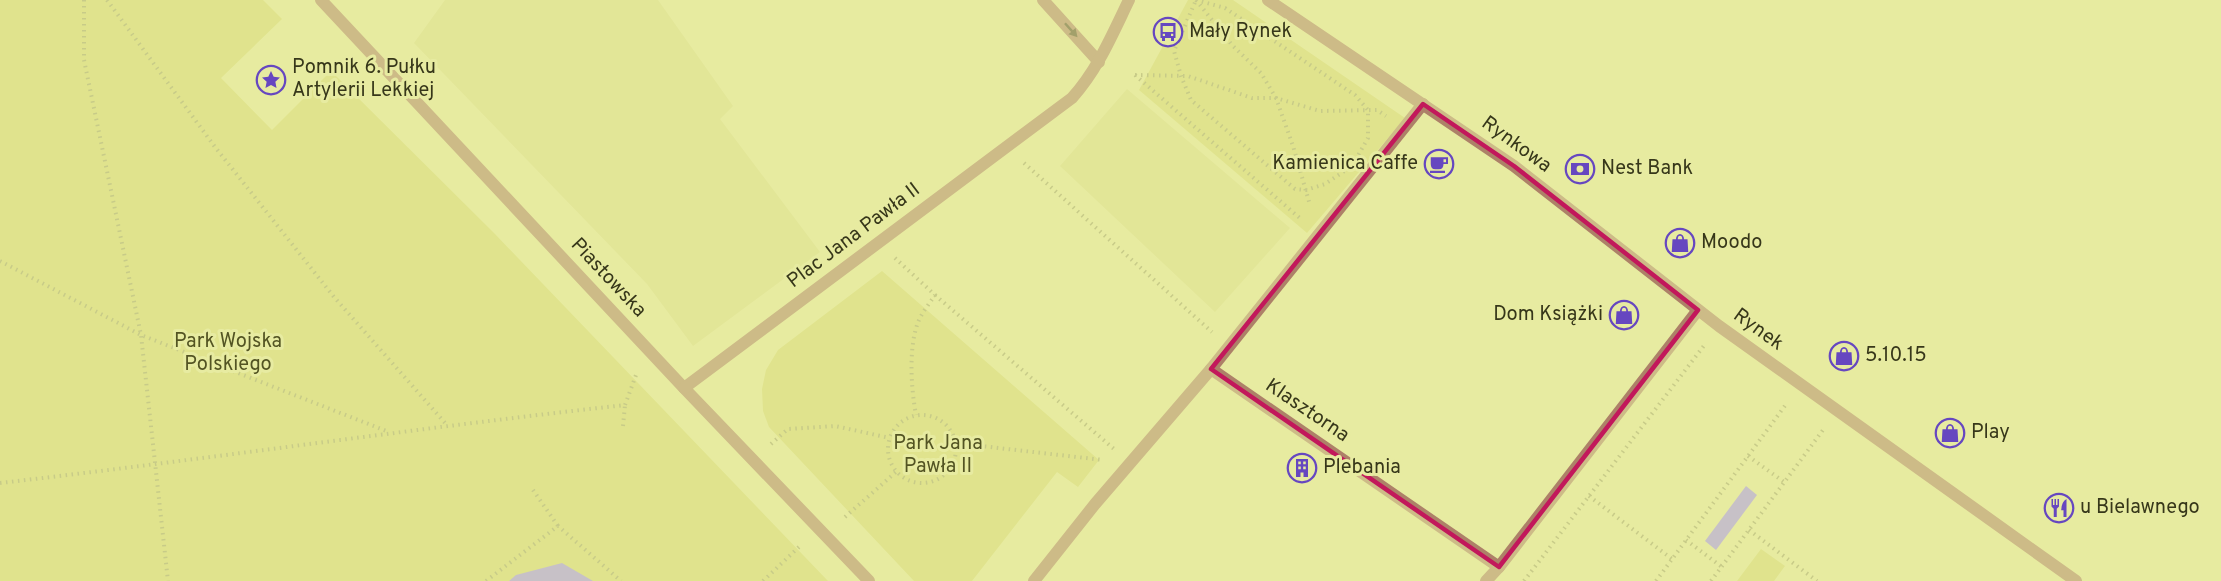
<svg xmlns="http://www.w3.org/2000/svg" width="2221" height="581" viewBox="0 0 2221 581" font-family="Overpass,sans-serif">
<rect width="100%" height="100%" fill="#e7eba1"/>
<!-- built -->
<g fill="#dcdf8d">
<polygon points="445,0 658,0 733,106 720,119 820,252 693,346 647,284 414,43"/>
<polygon points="1127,89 1290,228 1215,312 1060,166"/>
</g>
<!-- green -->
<g fill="#d7da76">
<polygon points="0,0 263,0 282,19 221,78 272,130 331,71 495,234 828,581 0,581"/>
<polygon points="1188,0 1233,0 1405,118 1307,233 1139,90"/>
<polygon points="882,271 1099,460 1078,487 1057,472 972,581 914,581 769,427 763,411 762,389 766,370 778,350"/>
<polygon points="1761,549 1785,566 1774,581 1737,581"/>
</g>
<!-- water -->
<g fill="#a18ff5">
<polygon points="1746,486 1757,495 1716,550 1705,541"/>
<polygon points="562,563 593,581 509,581 516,575"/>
</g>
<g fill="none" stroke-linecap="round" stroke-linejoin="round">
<!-- path -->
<g stroke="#a2a56c" stroke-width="4" stroke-dasharray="1.5 4.5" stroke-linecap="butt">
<polyline points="84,0 84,60 141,335 168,581"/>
<polyline points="107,0 215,147 334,297 446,424"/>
<polygon points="1196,0 1225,8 1355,95 1368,110 1368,138 1352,166 1325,184 1306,190 1295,189 1191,100 1181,76 1174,51"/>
<polyline points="1196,0 1232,45 1261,73 1276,98 1320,111 1377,110 1386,116"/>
<polyline points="1135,75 1188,76 1252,98 1276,98 1293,146 1310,205"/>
<polyline points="1135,75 1302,220"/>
<polyline points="1024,163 1212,332"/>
<path d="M895 258 935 295C930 303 923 311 919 320 908 345 911 388 916 415"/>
<polyline points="0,261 141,335 389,432"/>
<polyline points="935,295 1114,449"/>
<circle cx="922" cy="449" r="34"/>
<polyline points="623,426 625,405"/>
<polyline points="955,443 1103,460"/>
<polyline points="771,444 788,429 835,426 890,438"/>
<polyline points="1748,456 1784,482"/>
<path d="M0 483C209 459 416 428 625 405L636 375"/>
<polyline points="533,490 558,526"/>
<polyline points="1589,496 1672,559"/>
<polyline points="845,517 896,472"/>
<polyline points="1749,530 1817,581"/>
<polyline points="1686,540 1722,567"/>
<polyline points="486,581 558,526 621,581"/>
<polyline points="763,581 800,546"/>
<polyline points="1524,581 1706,343"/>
<polyline points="1656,581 1787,403"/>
<polyline points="1711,581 1823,430"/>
</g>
<!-- street -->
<g stroke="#ad8168" stroke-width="12">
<polyline points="321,0 684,388 869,581"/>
<polyline points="1043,0 1099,62"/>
<polyline points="1268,0 1514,166 1719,326 2076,581"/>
<polyline points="1211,369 1499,567"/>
<path d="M684 388 1072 98C1098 69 1112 35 1129 0"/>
<polyline points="1034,581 1095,504 1211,369 1423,104"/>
<polyline points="1486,581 1499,567 1698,310"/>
</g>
</g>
<!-- one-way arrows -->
<defs><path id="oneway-solid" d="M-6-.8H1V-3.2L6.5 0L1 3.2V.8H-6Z" transform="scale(1.5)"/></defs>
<use fill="#4f462a" href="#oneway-solid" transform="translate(1071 30) rotate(48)"/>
<!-- marked area -->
<path d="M0 0H2221V581H0ZM1423 104 1514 166 1698 310 1499 567 1211 369Z" fill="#e7eba1" fill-opacity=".55" fill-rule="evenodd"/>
<path fill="none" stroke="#c2185b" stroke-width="4.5" stroke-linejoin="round" d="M1423 104 1514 166 1698 310 1499 567 1211 369Z"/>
<!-- icons -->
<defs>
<g id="bus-ring" transform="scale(1.5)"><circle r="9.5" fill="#e7eba1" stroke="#6647c0" stroke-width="1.5"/><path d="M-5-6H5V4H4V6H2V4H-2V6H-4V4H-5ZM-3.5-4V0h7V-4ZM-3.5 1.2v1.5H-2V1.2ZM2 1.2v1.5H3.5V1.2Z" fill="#6647c0"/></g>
<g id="sight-ring" transform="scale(1.5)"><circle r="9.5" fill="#e7eba1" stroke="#6647c0" stroke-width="1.5"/><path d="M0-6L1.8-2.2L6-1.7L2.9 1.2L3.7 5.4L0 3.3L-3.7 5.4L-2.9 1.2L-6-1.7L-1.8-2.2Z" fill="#6647c0"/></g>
<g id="cafe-ring" transform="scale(1.5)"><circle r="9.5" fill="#e7eba1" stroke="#6647c0" stroke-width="1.5"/><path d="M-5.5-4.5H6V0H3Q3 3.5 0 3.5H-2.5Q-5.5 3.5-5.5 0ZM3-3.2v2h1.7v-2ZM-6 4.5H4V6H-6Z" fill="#6647c0"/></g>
<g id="bank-ring" transform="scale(1.5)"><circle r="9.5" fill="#e7eba1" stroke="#6647c0" stroke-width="1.5"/><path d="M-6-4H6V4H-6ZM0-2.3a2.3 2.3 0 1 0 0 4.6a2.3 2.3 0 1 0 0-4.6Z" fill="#6647c0"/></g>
<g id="shop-ring" transform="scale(1.5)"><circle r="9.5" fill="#e7eba1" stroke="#6647c0" stroke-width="1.5"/><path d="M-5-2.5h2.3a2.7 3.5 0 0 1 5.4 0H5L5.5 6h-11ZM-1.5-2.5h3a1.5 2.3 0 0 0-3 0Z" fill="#6647c0"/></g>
<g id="building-ring" transform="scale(1.5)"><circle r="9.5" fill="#e7eba1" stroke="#6647c0" stroke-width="1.5"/><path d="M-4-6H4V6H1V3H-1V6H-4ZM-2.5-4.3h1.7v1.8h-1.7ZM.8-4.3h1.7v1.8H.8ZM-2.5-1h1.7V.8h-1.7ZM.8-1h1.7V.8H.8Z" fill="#6647c0"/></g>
<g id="restaurant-ring" transform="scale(1.5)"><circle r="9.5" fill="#e7eba1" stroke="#6647c0" stroke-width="1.5"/><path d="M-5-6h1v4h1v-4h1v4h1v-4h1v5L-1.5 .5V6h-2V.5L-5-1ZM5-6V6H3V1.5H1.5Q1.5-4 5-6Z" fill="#6647c0"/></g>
</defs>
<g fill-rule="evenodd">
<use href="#bus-ring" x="1168" y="32"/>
<use href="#sight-ring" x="271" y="80"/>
<use href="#cafe-ring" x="1439" y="164"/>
<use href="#bank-ring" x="1580" y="169"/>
<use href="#shop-ring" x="1680" y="243"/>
<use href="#shop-ring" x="1624" y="315"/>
<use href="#shop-ring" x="1844" y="356"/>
<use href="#shop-ring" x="1950" y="433"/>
<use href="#building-ring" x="1302" y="468"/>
<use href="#restaurant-ring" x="2059" y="508"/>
</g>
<g text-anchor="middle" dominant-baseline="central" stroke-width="6" stroke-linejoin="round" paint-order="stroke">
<!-- poi labels -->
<g font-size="20" fill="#37371a" stroke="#e7eba1" text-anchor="start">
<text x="1189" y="32">Mały Rynek</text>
<text x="292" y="68">Pomnik 6. Pułku<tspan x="292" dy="23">Artylerii Lekkiej</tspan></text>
<text x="1418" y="164" text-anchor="end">Kamienica Caffe</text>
<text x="1601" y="169">Nest Bank</text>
<text x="1701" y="243">Moodo</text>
<text x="1603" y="315" text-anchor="end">Dom Książki</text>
<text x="1865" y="356">5.10.15</text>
<text x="1971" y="433">Play</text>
<text x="1323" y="468">Plebania</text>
<text x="2080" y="508">u Bielawnego</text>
</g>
<!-- street labels -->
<g font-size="20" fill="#37371a" stroke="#e7eba1">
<text transform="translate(1516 145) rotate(36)">Rynkowa</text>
<text transform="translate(854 236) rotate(-37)">Plac Jana Pawła II</text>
<text transform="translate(608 278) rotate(47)">Piastowska</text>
<text transform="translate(1758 330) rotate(36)">Rynek</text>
<text transform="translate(1307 411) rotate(34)">Klasztorna</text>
</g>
<!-- park labels -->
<g font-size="20" fill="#535423" stroke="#e7eba1">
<text x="228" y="342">Park Wojska<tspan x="228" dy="23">Polskiego</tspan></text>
<text x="938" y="444">Park Jana<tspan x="938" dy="23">Pawła II</tspan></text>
</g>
</g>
</svg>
